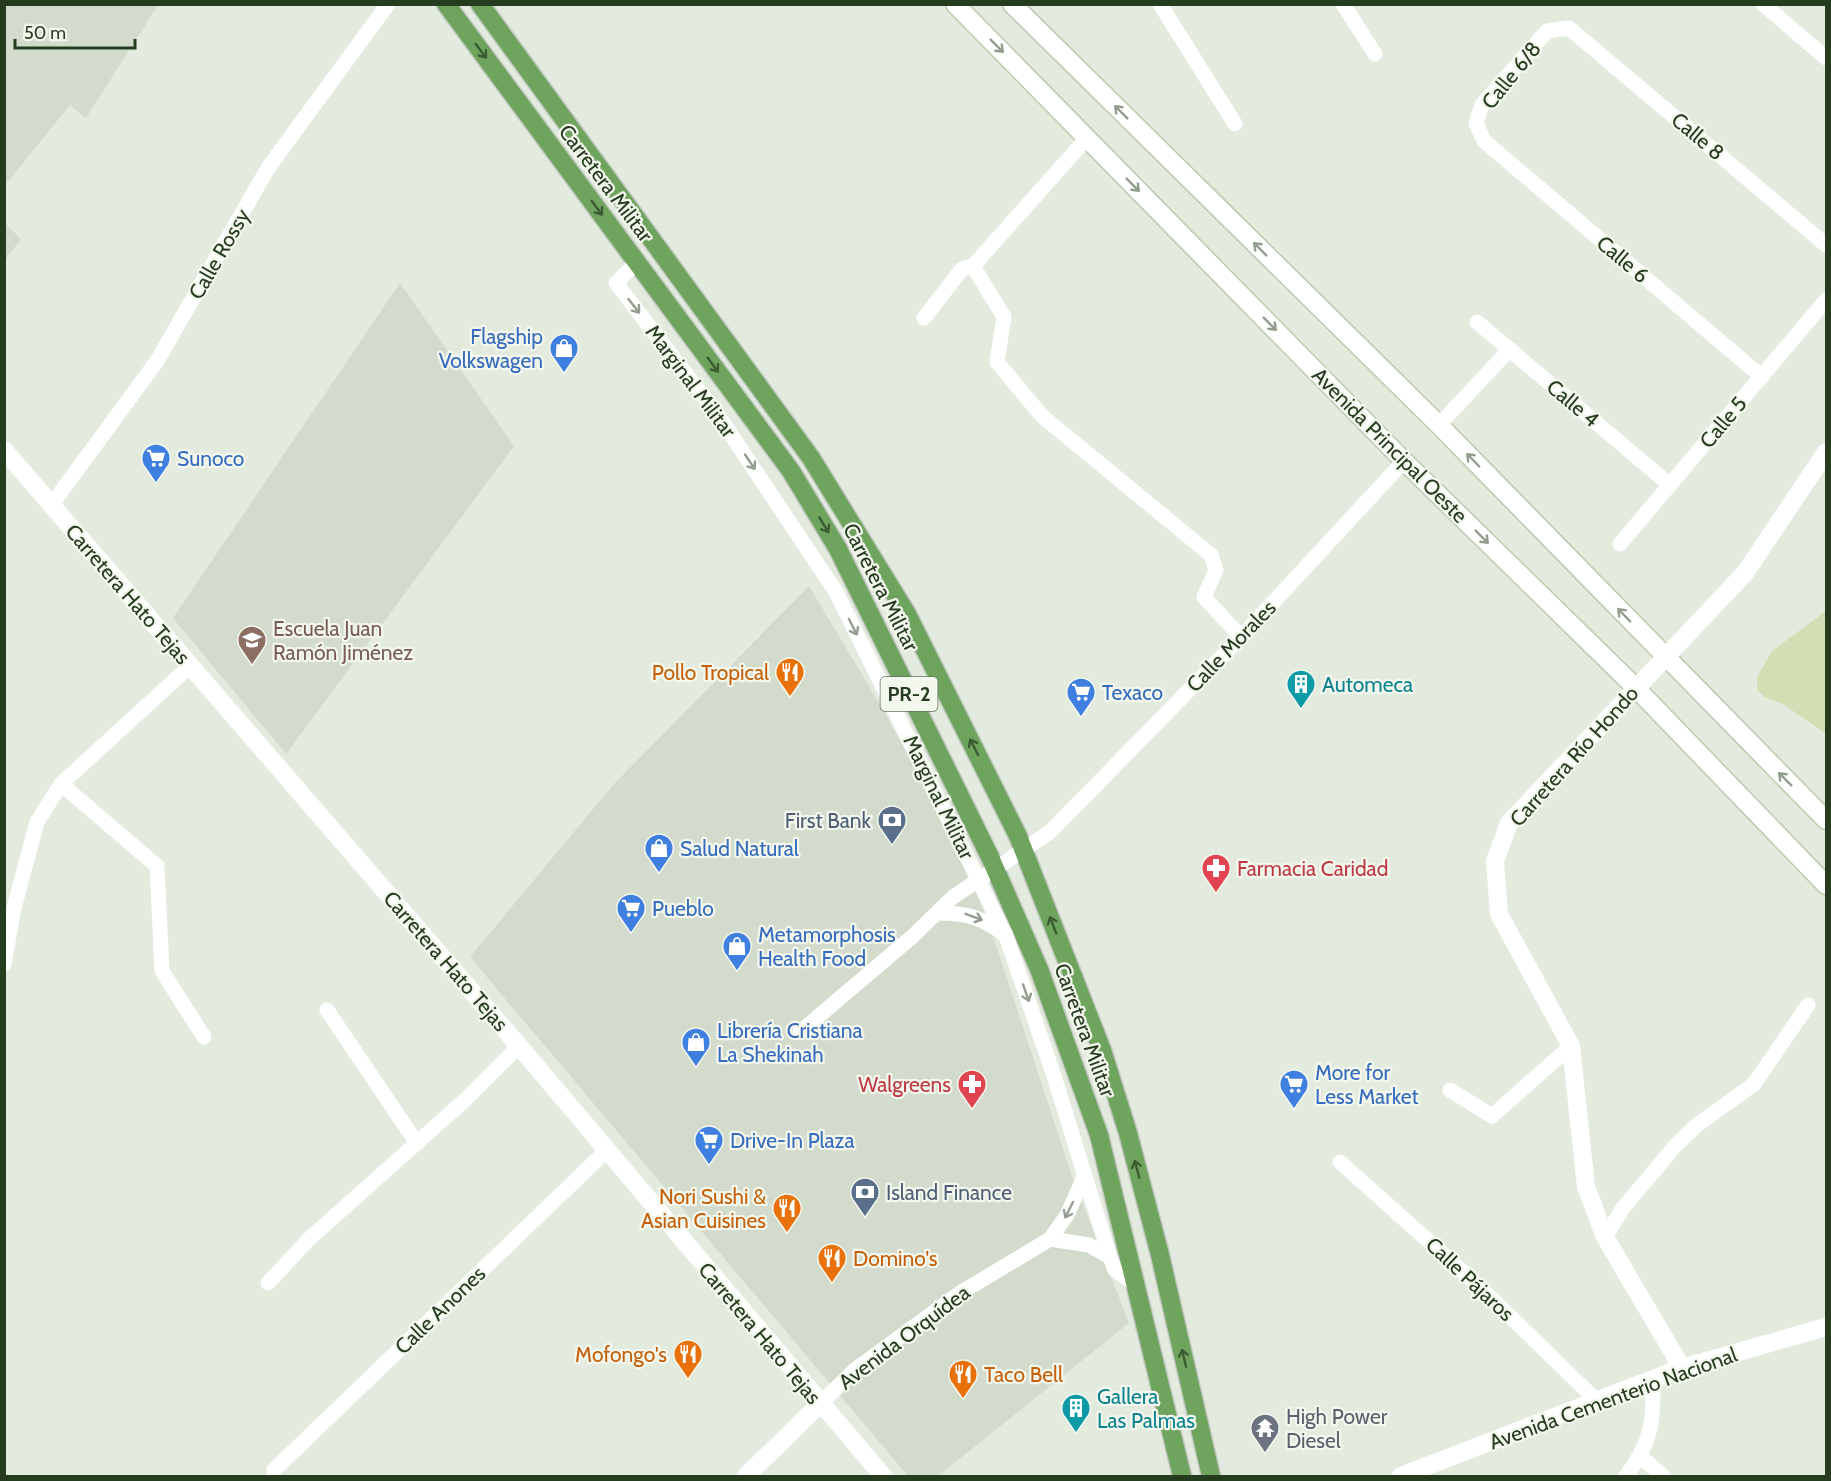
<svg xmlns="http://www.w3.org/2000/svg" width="1831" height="1481" viewBox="0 0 1831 1481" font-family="Cabin,sans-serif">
<rect width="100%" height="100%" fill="#e3ebde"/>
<!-- built -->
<g fill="#d2dbcc">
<polygon points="5,4 158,5 86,118 70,105 5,185"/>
<polygon points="5,223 21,239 5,260"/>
<polygon points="400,283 514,446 286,754 173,618"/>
<polygon points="809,586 885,713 956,843 989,924 1072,1176 1129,1323 938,1476 908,1476 470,957 613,785"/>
</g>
<!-- green -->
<polygon fill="#d2deb4" points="1826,611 1826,734 1783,704 1764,697 1757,689 1757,677 1772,651"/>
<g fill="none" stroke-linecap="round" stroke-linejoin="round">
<!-- secondary casing -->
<g stroke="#bacbb0" stroke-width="21">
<g id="secondary">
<polyline points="955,4 1404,461 1635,687 1826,885"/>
<polyline points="1012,4 1439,425 1826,820"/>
</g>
</g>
<!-- primary casing -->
<g stroke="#c2c8c0" stroke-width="21">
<g id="primary">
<polyline points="446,4 791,471 838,549 990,857 1039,969 1099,1135 1182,1476"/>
<polyline points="480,4 811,458 907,614 1018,836 1102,1050 1128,1133 1160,1255 1211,1476"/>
</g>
</g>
<!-- minor -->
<g stroke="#fff" stroke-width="15">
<polyline points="1160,4 1235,124"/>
<polyline points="1343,4 1375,54"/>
<polyline points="1763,4 1826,58"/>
<polyline points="637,262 616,283 720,418 836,592 1006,936 1054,1076 1110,1257 1115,1270 1136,1285"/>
<polyline points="973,266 1004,317 997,362 1042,416 1211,555 1216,570 1204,597 1241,637"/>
<polyline points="924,318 962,269 973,266 1087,138"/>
<polyline points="1477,322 1670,485"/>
<polyline points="1762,377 1484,141 1476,123 1482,105 1547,31 1569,28 1826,245"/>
<polyline points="1439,425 1510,349"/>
<polyline points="52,504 157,361 268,168 388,4"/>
<polyline points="1620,544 1826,300"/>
<polyline points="61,784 157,866 162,971 204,1037"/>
<path d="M937 913C969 913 980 917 1006 935"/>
<polyline points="4,964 14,908 37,822 61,784 190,666"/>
<polyline points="327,1010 416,1142"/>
<polyline points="800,1032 913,936 953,897 1050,832 1241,637 1404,461"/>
<polyline points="1450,1090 1492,1116 1571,1046"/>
<polyline points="1340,1162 1480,1287 1596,1400"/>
<polyline points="1605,1237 1623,1208 1676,1145 1697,1125 1754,1084 1808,1005"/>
<polyline points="1050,1239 1089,1245 1110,1257"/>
<polyline points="268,1283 309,1239 465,1100 519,1046"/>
<polyline points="820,1404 856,1369 960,1293 1050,1239 1067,1215 1084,1177"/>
<polyline points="1641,1457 1663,1476"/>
<polyline points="274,1470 607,1150"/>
<path d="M1626 1476C1651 1444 1655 1419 1652 1379"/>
</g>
<!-- tertiary -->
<g stroke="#fff" stroke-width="18">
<polyline points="4,450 519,1046 883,1476"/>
<polyline points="1682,1368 1605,1237 1586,1187 1571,1046 1499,914 1495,861 1509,823 1745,573 1826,452"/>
<polyline points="746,1476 820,1404"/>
<polyline points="1401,1476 1682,1368 1826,1327"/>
</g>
<!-- secondary -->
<use href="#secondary" stroke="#fff" stroke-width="18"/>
<!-- primary -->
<use href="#primary" stroke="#6fa45f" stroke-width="18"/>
</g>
<!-- one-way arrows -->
<defs><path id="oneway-shaft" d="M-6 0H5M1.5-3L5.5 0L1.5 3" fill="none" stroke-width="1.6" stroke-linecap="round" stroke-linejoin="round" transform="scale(1.5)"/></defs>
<g stroke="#929e8e">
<use href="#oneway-shaft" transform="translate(997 46) rotate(45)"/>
<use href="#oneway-shaft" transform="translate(1121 112) rotate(-135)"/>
<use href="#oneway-shaft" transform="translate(1133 185) rotate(45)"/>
<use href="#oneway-shaft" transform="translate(1260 249) rotate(-135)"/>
<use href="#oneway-shaft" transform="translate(634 306) rotate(52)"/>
<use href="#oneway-shaft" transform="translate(1270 324) rotate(45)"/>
<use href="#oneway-shaft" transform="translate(1473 460) rotate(-134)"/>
<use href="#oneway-shaft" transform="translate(750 462) rotate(56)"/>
<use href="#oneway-shaft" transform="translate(1482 537) rotate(45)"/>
<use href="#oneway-shaft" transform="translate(1624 615) rotate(-134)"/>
<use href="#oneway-shaft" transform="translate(853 627) rotate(63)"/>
<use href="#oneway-shaft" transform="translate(1785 779) rotate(-135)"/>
<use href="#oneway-shaft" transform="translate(974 917) rotate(20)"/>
<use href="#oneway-shaft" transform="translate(1026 993) rotate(71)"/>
<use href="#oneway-shaft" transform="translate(1069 1210) rotate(116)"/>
</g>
<g stroke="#3b5b32">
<use href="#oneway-shaft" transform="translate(481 51) rotate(53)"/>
<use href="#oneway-shaft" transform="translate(597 208) rotate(53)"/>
<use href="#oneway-shaft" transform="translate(713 365) rotate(54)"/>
<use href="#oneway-shaft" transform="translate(824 525) rotate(59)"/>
<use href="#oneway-shaft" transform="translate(974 747) rotate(-117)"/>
<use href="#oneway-shaft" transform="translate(1053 925) rotate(-111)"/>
<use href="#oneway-shaft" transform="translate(1137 1169) rotate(-105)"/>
<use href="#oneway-shaft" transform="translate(1184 1358) rotate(-103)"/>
</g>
<!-- icons -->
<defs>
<g id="shop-pin" transform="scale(1.5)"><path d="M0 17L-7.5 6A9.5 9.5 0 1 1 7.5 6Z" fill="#3f7fe0" stroke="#f3f7ee"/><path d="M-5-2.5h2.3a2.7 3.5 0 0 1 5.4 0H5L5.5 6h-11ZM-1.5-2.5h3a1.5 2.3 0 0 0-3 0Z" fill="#fff"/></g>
<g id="supermarket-pin" transform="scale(1.5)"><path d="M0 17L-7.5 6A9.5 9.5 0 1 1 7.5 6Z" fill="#3f7fe0" stroke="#f3f7ee"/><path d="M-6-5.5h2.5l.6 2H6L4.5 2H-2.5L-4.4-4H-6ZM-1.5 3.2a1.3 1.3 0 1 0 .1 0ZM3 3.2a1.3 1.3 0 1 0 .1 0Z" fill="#fff"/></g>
<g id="school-pin" transform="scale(1.5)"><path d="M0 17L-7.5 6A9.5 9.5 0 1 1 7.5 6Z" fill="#8d6e63" stroke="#f3f7ee"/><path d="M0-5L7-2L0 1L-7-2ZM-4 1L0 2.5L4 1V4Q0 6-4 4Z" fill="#fff"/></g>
<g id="restaurant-pin" transform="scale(1.5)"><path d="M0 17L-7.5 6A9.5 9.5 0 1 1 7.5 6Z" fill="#e8710a" stroke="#f3f7ee"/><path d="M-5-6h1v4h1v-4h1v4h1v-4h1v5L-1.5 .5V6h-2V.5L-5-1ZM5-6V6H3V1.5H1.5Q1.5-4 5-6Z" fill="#fff"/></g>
<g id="building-pin" transform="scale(1.5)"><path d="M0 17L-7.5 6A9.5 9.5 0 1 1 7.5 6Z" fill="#0f9aa8" stroke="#f3f7ee"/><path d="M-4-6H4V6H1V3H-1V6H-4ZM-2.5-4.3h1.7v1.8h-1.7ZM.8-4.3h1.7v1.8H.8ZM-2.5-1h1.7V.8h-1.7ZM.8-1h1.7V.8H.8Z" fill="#fff"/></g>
<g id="bank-pin" transform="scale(1.5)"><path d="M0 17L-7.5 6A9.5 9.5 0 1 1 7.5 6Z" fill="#5c6f8a" stroke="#f3f7ee"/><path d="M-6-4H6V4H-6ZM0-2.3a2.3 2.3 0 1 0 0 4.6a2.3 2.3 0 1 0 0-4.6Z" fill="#fff"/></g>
<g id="pharmacy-pin" transform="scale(1.5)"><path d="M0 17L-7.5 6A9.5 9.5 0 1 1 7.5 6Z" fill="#e0444e" stroke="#f3f7ee"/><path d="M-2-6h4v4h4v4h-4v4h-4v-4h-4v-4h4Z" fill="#fff"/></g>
<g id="temple-pin" transform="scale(1.5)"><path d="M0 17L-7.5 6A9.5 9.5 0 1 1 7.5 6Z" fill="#6b7280" stroke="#f3f7ee"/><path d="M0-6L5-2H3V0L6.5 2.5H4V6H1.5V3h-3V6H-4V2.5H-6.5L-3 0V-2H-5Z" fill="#fff"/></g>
</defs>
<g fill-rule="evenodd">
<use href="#shop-pin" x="564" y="348"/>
<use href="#supermarket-pin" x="156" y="458"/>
<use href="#school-pin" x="252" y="640"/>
<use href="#restaurant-pin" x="790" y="672"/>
<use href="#building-pin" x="1301" y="684"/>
<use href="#supermarket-pin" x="1081" y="692"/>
<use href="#bank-pin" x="892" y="820"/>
<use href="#shop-pin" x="659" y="848"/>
<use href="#pharmacy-pin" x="1216" y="868"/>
<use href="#supermarket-pin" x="631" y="908"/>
<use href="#shop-pin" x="737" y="946"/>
<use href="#shop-pin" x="696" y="1042"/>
<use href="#pharmacy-pin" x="972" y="1084"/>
<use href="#supermarket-pin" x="1294" y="1084"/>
<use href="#supermarket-pin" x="709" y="1140"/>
<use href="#bank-pin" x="865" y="1192"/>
<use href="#restaurant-pin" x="787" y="1208"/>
<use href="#restaurant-pin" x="832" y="1258"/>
<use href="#restaurant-pin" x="688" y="1354"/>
<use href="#restaurant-pin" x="963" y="1374"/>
<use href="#building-pin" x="1076" y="1408"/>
<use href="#temple-pin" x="1265" y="1428"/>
</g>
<g text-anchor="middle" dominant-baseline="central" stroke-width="4.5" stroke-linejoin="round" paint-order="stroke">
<!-- shield labels -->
<rect fill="#f3f7ee" stroke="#63745c" stroke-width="1.5" x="880.5" y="677" width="57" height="34" rx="4.5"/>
<g font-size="20" font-weight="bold" fill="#253c1e">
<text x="909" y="694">PR-2</text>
</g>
<!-- street labels -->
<g font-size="21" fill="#253c1e" stroke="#f3f7ee">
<text transform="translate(1511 75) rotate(-51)">Calle 6/8</text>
<text transform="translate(1698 136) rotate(40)">Calle 8</text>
<text transform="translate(606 183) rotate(53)">Carretera Militar</text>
<text transform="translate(219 254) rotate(-60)">Calle Rossy</text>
<text transform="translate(1623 259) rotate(40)">Calle 6</text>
<text transform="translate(691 381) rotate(53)">Marginal Militar</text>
<text transform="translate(1573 403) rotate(40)">Calle 4</text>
<text transform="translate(1723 422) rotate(-50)">Calle 5</text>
<text transform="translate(1390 445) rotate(45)">Avenida Principal Oeste</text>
<text transform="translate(881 587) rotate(63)">Carretera Militar</text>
<text transform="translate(128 594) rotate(49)">Carretera Hato Tejas</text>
<text transform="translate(1231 646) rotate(-46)">Calle Morales</text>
<text transform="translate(1574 756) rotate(-48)">Carretera Río Hondo</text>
<text transform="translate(939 797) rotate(64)">Marginal Militar</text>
<text transform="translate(446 961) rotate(49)">Carretera Hato Tejas</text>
<text transform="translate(1085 1030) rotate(70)">Carretera Militar</text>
<text transform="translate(1470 1279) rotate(43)">Calle Pájaros</text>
<text transform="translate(440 1310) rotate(-44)">Calle Anones</text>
<text transform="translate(760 1333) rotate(50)">Carretera Hato Tejas</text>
<text transform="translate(904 1337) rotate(-37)">Avenida Orquídea</text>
<text transform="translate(1613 1398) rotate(-20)">Avenida Cementerio Nacional</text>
</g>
<!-- shop labels -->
<g font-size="21" fill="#366cbe" stroke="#f3f7ee" text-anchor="start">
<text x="543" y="336" text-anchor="end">Flagship<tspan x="543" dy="24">Volkswagen</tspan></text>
<text x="177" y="458">Sunoco</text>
<text x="1102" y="692">Texaco</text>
<text x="680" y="848">Salud Natural</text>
<text x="652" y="908">Pueblo</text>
<text x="758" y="934">Metamorphosis<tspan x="758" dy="24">Health Food</tspan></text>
<text x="717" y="1030">Librería Cristiana<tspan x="717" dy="24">La Shekinah</tspan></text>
<text x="1315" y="1072">More for<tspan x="1315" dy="24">Less Market</tspan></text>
<text x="730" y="1140">Drive-In Plaza</text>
</g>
<!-- education labels -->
<g font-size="21" fill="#785e54" stroke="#f3f7ee" text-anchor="start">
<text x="273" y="628">Escuela Juan<tspan x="273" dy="24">Ramón Jiménez</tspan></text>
</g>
<!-- food labels -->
<g font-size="21" fill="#c56008" stroke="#f3f7ee" text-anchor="end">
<text x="769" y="672">Pollo Tropical</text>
<text x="766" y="1196">Nori Sushi &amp;<tspan x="766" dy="24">Asian Cuisines</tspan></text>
<text x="853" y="1258" text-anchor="start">Domino's</text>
<text x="667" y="1354">Mofongo's</text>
<text x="984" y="1374" text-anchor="start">Taco Bell</text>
</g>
<!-- culture labels -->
<g font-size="21" fill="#0d838f" stroke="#f3f7ee" text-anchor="start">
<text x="1322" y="684">Automeca</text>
<text x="1097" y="1396">Gallera<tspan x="1097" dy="24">Las Palmas</tspan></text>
</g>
<!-- service labels -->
<g font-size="21" fill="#4e5e75" stroke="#f3f7ee" text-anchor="end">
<text x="871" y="820">First Bank</text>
<text x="886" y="1192" text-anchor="start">Island Finance</text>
</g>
<!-- health labels -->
<g font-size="21" fill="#be3a42" stroke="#f3f7ee" text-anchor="start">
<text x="1237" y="868">Farmacia Caridad</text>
<text x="951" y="1084" text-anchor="end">Walgreens</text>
</g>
<!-- worship labels -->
<g font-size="21" fill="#5b616d" stroke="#f3f7ee" text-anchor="start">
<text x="1286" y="1416">High Power<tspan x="1286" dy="24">Diesel</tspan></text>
</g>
</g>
<!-- border -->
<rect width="1831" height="1481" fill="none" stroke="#253c1e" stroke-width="12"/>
<!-- scale -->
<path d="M15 39v9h120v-9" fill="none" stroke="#253c1e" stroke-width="3"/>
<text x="24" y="39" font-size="18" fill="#253c1e" stroke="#f3f7ee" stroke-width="4.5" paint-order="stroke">50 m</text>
</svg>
